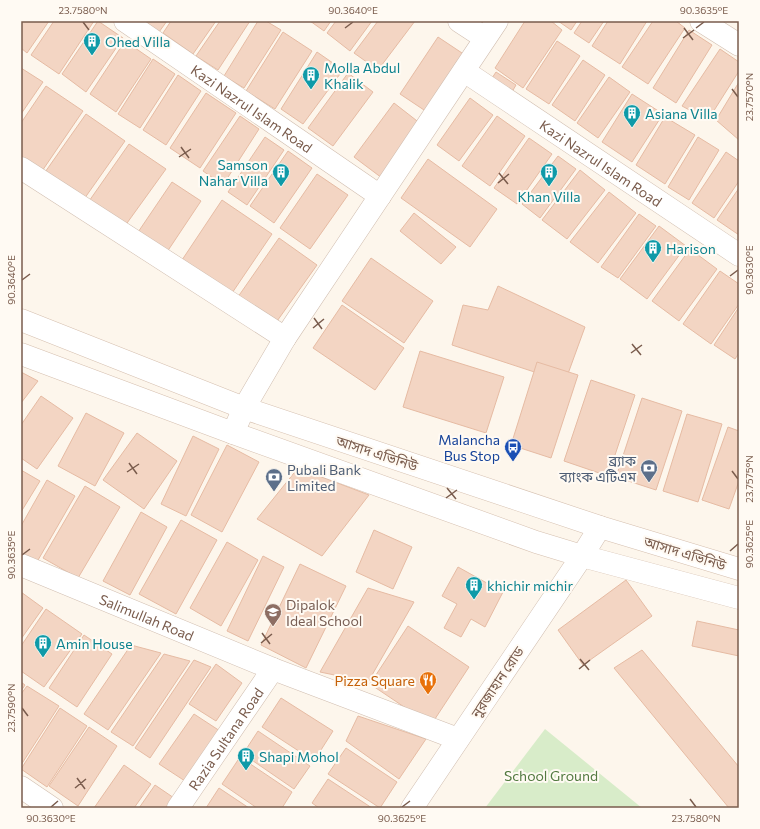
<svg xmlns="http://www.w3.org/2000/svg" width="760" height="829" viewBox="0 0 760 829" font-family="Commissioner,'Noto Sans Bengali',sans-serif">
<rect width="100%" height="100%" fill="#fdf6ec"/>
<!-- green -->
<polygon fill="#d8ecc9" points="545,729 642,808 485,808"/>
<!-- building -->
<g fill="#f3d5c3" stroke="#e6bba3">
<polygon points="21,21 49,21 27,53 21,48"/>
<polygon points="54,21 94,21 59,74 31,55"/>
<polygon points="98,21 123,38 86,92 62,74"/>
<polygon points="144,21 167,21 159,32"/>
<polygon points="171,21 216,21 193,54 163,33"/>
<polygon points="220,21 250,21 218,70 196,56"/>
<polygon points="258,21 266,21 281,30 244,88 224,76"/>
<polygon points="310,21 331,21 324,31"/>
<polygon points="336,21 372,21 350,51 327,33"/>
<polygon points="378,21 415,21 378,70 354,53"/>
<polygon points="525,21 551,21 562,30 523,88 495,68"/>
<polygon points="558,21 577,21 571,30"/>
<polygon points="582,21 604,21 589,43 574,33"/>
<polygon points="608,21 647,21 620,64 592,46"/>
<polygon points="653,21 676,21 685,28 648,84 622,67"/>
<polygon points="689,30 712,45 676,103 653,88"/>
<polygon points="283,32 312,51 275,109 246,91"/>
<polygon points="438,37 465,55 427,112 400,94"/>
<polygon points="125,41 151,59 116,112 90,94"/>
<polygon points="557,41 580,56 549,104 526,89"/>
<polygon points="720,49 739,62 739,71 708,120 682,106"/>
<polygon points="317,52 343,70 303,124 281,109"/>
<polygon points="153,59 175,74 140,128 118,114"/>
<polygon points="583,60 605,75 575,121 552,105"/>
<polygon points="21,68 43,82 21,114"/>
<polygon points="496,72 516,85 509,97 488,84"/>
<polygon points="348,73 373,92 333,146 308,128"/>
<polygon points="178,75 201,91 166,145 143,130"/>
<polygon points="609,77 630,92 598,138 577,123"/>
<polygon points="739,82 739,140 716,120"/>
<polygon points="46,86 83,111 40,174 21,160 21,123"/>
<polygon points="206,93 236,113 200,168 170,148"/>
<polygon points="632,94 663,114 632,162 602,142"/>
<polygon points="470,98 493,115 459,161 437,145"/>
<polygon points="394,103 421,124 382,178 354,157"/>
<polygon points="86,114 125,141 82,202 43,175"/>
<polygon points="240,116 259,129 223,185 203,171"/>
<polygon points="497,116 525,136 490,186 462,166"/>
<polygon points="665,117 695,135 665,184 636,165"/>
<polygon points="265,137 284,150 247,205 228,192"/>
<polygon points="698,137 719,150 689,200 668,187"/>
<polygon points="529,138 552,154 517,204 494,188"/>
<polygon points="129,144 166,169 122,230 87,204"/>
<polygon points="288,151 312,168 274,223 250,206"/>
<polygon points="726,152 739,161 739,181 714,218 692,203"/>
<polygon points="558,156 576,169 540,218 522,204"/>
<polygon points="428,159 497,209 470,247 401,198"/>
<polygon points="580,170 605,190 567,239 542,220"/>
<polygon points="317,174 348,195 310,249 280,228"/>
<polygon points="172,182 201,201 159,264 130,244"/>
<polygon points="739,188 739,235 717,220"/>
<polygon points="609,192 636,213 598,263 570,242"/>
<polygon points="222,200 272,234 228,299 178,266"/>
<polygon points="414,213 456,247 441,264 400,231"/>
<polygon points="639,214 656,226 618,278 601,267"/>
<polygon points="659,226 686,246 647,299 620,279"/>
<polygon points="279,238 317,265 270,331 233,304"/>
<polygon points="690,249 717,269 679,321 652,301"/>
<polygon points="371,258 433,301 404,343 342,301"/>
<polygon points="720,271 739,284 739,304 711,344 683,324"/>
<polygon points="498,286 585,327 565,382 452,345 463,305 488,310"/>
<polygon points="342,305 404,348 375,390 313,348"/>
<polygon points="739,307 739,353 735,359 714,345"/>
<polygon points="420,351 504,377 486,433 403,407"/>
<polygon points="537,362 578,375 551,458 511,445"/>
<polygon points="21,372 38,381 21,403"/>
<polygon points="591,380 635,395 608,476 564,461"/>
<polygon points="41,396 73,418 37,469 21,458 21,425"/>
<polygon points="642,398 682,411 656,490 616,477"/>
<polygon points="86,413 124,433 95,486 58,466"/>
<polygon points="687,414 722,424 698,502 663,491"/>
<polygon points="728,427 739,431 739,481 729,509 702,500"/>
<polygon points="137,433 177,461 144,509 103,480"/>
<polygon points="193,436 219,449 186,516 161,504"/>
<polygon points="227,445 259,462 222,532 191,515"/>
<polygon points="298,468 369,495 322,556 257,519"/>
<polygon points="21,470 40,481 21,512"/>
<polygon points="47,480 75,496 34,567 21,560 21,526"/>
<polygon points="85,486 120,507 78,578 43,558"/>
<polygon points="141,512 167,527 130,595 103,581"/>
<polygon points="181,520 217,540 176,614 139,594"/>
<polygon points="374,530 412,547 393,589 356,572"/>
<polygon points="227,542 258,560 221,626 190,608"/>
<polygon points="263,556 284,567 248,641 227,631"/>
<polygon points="300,564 346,586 306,668 261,645"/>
<polygon points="458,567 503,592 485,627 471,619 461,637 444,628 457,604 442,596"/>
<polygon points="626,580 652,616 583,665 558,630"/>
<polygon points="368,588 414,602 368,682 320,672"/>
<polygon points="21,592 43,608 21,639"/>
<polygon points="46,609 82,634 44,687 21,671 21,646"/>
<polygon points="697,621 739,630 739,656 692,646"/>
<polygon points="408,626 469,667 431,725 370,684"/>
<polygon points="84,635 112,654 77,707 49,688"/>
<polygon points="131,645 161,653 108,730 84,714"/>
<polygon points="642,650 739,767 739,808 729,808 614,668"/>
<polygon points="164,654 190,661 133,746 111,732"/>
<polygon points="194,660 211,667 150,758 135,748"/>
<polygon points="216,664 242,683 216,721 189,704"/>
<polygon points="21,682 25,685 21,691"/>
<polygon points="27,686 59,706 21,765 21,694"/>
<polygon points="281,698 333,731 314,761 262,727"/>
<polygon points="60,708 87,726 47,787 21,769"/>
<polygon points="194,714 220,731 185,781 159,764"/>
<polygon points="358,716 426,739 399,779 346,741"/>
<polygon points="89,727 117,746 78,806 49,786"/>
<polygon points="258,731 310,766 294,789 243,754"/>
<polygon points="346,748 397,782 380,808 328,774"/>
<polygon points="240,757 292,792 282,808 257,808 222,784"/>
<polygon points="124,765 151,784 134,808 94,808"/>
<polygon points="328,779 372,808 319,808 312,803"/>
<polygon points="155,785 177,800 171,808 139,808"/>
<polygon points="219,788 249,808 206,808"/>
</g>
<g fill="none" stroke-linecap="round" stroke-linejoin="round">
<!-- minor casing -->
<g stroke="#d1beb0" stroke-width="23">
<g id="minor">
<path id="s1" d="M125 21 380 196"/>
<polyline points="459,21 485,38"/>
<polyline points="701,21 739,45"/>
<path id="s2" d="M464 71 739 255"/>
<polyline points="21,168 285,338"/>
<polyline points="233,433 244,408 285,338 497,21"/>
<path id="s3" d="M21 565 273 669 458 739"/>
<polyline points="21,787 52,808"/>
<path id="s4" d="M178 808 273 669"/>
<polyline points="412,808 582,556 600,527"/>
</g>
</g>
<!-- secondary casing -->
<g stroke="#d6c0b0" stroke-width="23">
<g id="secondary">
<polyline points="21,320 244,408 600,527 739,569"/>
<polyline points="21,354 233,433 536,542 582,556 739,598"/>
</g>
</g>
<!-- minor -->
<use href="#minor" stroke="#fff" stroke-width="22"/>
<!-- secondary -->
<use href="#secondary" stroke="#fff" stroke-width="22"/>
</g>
<!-- ticks -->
<path fill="none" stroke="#7a5c4d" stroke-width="1.5" d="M83 22 89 30M345 28 353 22M684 28 693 40M696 28 704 22M683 38 694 30M732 89 738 97M181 147 189 158M179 157 191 149M499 173 508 184M498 183 509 174M730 276 738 270M22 280 30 274M314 318 322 329M313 328 324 319M632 344 641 355M631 353 642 345M129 463 137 474M732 471 738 479M127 472 139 464M447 488 456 499M446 498 457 490M730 551 738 544M22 555 30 549M262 633 270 644M261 643 272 634M580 659 589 670M579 669 590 660M22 708 28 716M77 778 85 789M75 788 86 779M690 799 696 807M51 807 58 801M402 807 410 801"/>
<!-- icons -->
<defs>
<g id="building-pin" transform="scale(0.9)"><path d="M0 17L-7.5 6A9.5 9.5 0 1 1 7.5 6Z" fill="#0f9aa8" stroke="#fffaf3"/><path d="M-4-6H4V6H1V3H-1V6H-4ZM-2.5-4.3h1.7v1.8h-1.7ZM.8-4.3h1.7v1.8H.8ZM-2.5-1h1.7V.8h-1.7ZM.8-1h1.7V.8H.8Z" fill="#fff"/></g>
<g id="bus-pin" transform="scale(0.9)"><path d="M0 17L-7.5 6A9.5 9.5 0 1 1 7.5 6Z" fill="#1a4fb4" stroke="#fffaf3"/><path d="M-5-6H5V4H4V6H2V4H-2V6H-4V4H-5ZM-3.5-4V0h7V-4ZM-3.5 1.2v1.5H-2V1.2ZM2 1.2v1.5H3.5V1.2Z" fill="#fff"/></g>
<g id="bank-pin" transform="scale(0.9)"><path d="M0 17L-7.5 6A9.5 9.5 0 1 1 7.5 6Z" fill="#5c6f8a" stroke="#fffaf3"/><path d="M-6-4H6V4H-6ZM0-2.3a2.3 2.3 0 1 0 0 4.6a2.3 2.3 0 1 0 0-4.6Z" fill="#fff"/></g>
<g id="school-pin" transform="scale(0.9)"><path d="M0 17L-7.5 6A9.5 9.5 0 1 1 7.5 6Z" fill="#8d6e63" stroke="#fffaf3"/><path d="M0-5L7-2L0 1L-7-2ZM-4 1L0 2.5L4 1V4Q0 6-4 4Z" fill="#fff"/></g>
<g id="restaurant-pin" transform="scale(0.9)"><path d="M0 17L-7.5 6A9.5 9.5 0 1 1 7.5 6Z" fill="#e8710a" stroke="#fffaf3"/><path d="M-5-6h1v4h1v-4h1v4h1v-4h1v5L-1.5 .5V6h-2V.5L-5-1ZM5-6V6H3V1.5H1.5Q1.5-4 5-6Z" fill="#fff"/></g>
</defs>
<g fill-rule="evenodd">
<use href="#building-pin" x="92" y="41"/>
<use href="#building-pin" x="311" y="75"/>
<use href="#building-pin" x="632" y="113"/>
<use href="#building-pin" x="281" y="172"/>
<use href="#building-pin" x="549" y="172"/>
<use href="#building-pin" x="653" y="248"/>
<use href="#bus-pin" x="513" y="447"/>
<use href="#bank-pin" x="649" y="468"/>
<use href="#bank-pin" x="274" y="477"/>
<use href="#building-pin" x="474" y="585"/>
<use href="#school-pin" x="273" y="612"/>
<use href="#building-pin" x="43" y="643"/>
<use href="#restaurant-pin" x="428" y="680"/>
<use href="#building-pin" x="246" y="756"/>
</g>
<g text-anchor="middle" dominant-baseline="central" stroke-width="4" stroke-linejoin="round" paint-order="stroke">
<!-- culture labels -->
<g font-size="14" fill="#0d838f" stroke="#fffaf3" text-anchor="start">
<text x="105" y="41">Ohed Villa</text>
<text x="324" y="67">Molla Abdul<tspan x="324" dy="16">Khalik</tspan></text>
<text x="645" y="113">Asiana Villa</text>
<text x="268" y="164" text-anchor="end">Samson<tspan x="268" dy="16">Nahar Villa</tspan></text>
<text x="549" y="196" text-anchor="middle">Khan Villa</text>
<text x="666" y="248">Harison</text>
<text x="487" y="585">khichir michir</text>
<text x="56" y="643">Amin House</text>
<text x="259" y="756">Shapi Mohol</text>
</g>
<!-- street labels -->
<g font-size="14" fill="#7a5c4d" stroke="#fffaf3">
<text stroke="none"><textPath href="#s1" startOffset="154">Kazi Nazrul Islam Road</textPath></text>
<text stroke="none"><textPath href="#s2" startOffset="165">Kazi Nazrul Islam Road</textPath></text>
<text transform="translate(377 453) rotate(18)">আসাদ এভিনিউ</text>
<text transform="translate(685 553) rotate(17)">আসাদ এভিনিউ</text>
<text stroke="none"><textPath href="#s3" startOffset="136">Salimullah Road</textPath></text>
<text transform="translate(497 682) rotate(-56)">নুরজাহান রোড</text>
<text stroke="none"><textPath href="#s4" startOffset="84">Razia Sultana Road</textPath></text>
</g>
<!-- transit labels -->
<g font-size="14" fill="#164399" stroke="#fffaf3" text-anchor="end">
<text x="500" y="439">Malancha<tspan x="500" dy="16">Bus Stop</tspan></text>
</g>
<!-- service labels -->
<g font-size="14" fill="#4e5e75" stroke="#fffaf3" text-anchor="end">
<text x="636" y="460">ব্র্যাক<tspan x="636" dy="16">ব্যাংক এটিএম</tspan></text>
<text x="287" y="469" text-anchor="start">Pubali Bank<tspan x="287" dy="16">Limited</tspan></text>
</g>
<!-- education labels -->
<g font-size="14" fill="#785e54" stroke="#fffaf3" text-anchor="start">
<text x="286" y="604">Dipalok<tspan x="286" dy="16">Ideal School</tspan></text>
</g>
<!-- food labels -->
<g font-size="14" fill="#c56008" stroke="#fffaf3" text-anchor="end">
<text x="415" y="680">Pizza Square</text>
</g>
<!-- park labels -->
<g font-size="14" fill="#537a41" stroke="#fffaf3">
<text x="551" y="775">School Ground</text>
</g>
</g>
<!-- border -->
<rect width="760" height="829" fill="none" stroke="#fffaf3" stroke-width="44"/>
<rect x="22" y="22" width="716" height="785" fill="none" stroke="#7a5c4d" stroke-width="1.5"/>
<g font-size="10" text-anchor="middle" fill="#7a5c4d">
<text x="83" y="14">23.7580°N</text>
<text x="353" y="14">90.3640°E</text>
<text x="704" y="14">90.3635°E</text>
<text transform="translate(749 97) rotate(-90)" y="4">23.7570°N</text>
<text transform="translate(749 270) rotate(-90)" y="4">90.3630°E</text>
<text transform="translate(11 280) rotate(-90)" y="4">90.3640°E</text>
<text transform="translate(749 479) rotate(-90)" y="4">23.7575°N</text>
<text transform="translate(749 544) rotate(-90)" y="4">90.3625°E</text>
<text transform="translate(11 555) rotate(-90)" y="4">90.3635°E</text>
<text transform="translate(11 708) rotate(-90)" y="4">23.7590°N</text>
<text x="51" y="822">90.3630°E</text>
<text x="402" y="822">90.3625°E</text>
<text x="696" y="822">23.7580°N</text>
</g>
</svg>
